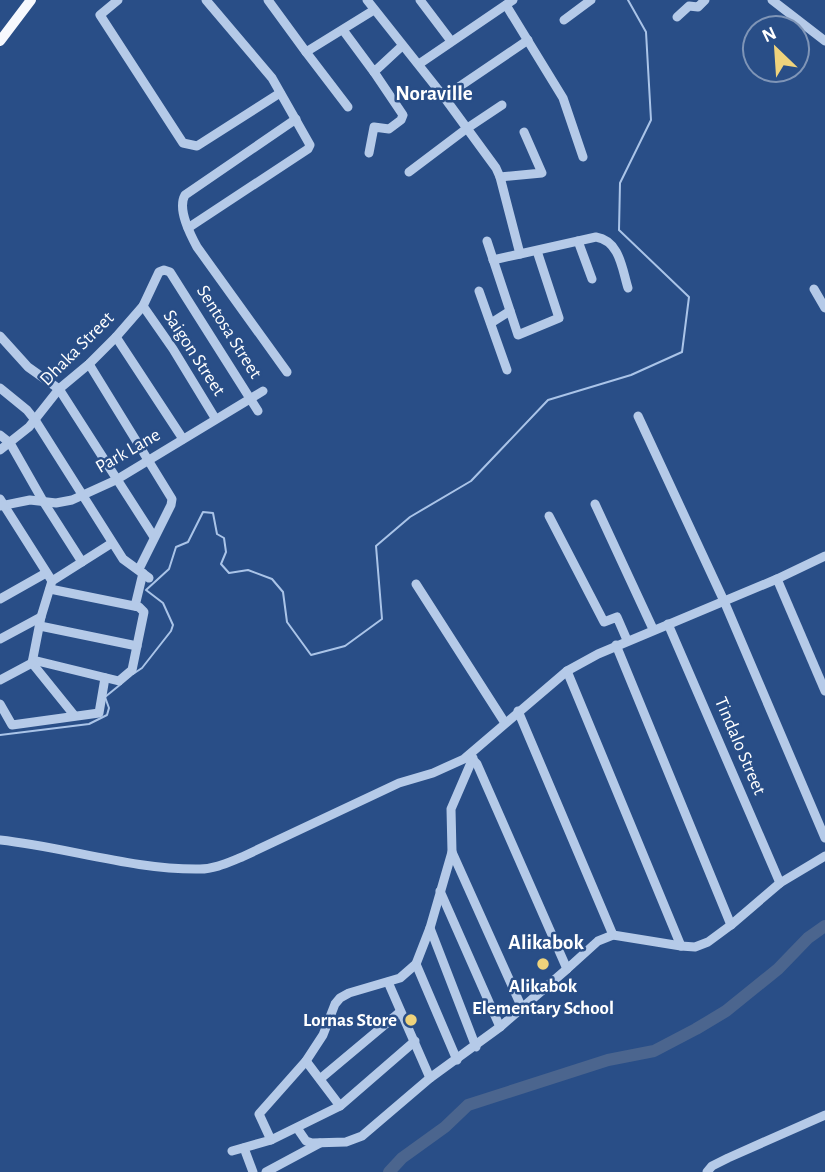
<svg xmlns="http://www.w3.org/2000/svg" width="825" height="1172" viewBox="0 0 825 1172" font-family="'Alegreya Sans',sans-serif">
<rect width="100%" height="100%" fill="#294e87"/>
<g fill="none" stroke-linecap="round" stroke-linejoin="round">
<!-- stream -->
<g stroke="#aac4e8" stroke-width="2">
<polyline points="133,674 142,668 171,631 173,625 163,603 146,590 169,569 176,547 188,542 203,512 213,513 217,534 224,538 226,552 221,564 229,573 248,570 272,579 283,592 287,622 311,655 345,646 382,619 376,546 410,517 471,481 548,400 631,375 682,352 689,297 619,230 620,183 651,120 646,32 628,0"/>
<polyline points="0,735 89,724 107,715 109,708 105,697 121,684"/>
</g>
<!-- river -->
<polyline stroke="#4b658e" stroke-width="12" points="389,1172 402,1158 445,1127 468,1105 608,1060 654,1051 696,1029 726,1011 778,969 808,938 825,926"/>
<!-- minor -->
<g stroke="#b5cae8" stroke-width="9">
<polyline points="118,0 100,15 183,143 197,146 280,93"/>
<polyline points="268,0 306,52 374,10"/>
<path d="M367 0 444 97 496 168 500 177 520 254 596 237C620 241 622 269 628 288"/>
<polyline points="420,0 451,41"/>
<polyline points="772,0 825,41"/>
<polyline points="506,5 563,98 583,157"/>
<polyline points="677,17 689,6 698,7 705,0"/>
<polyline points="564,20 591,0"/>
<polyline points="343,30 374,72 402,46"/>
<polyline points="306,52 348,107"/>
<polyline points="419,64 513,0"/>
<polyline points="444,97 528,40"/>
<polyline points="369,153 374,127 389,129 401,120 403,115 374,72"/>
<polyline points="409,172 466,129 502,105"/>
<polyline points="500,177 542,173 524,132"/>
<polyline points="188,228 308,149 310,145 272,78 206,0"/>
<polyline points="487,241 518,335 559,318 537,251"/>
<polyline points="578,241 592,279"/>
<polyline points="493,260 520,254"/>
<polyline points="814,289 825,308"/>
<polyline points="479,291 507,370"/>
<polyline points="143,306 173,349 215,418"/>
<polyline points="491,323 510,311"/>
<polyline points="0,336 28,367 59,389 154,537"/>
<polyline points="116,337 183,439"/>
<polyline points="89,364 172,499 171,505 139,569"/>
<path d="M287 372 197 247C190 234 177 209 185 195L296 119"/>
<polyline points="0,388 27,410 35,420 123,559 149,578"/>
<polyline points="638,416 724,601 825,838"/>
<polyline points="0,435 10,443 43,501 82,562"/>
<polyline points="0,450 29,427 59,389 89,364 116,337 143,306 159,272 164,270 170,272 258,411"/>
<polyline points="0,499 52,581"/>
<polyline points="595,504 653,629"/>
<polyline points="0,506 30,500 56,503 72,500 116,480 263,391"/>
<polyline points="549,516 604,622 617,617 627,640"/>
<polyline points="777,579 825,691"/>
<polyline points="416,584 505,723"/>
<polyline points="0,599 46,573"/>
<polyline points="135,606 143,573"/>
<polyline points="668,624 780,883"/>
<polyline points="40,626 137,646"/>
<polyline points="0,639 41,617"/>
<polyline points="616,645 731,925"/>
<polyline points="33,660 119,681 132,670 144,612 139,607 50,589"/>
<polyline points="32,663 41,617 52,581 112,543"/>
<polyline points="32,663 74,715"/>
<polyline points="567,671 681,946"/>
<polyline points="0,680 32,663"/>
<polyline points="0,704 12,725 99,713 105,678"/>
<polyline points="518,711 613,935"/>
<polyline points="470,757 477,764 567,969 598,941 613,935 681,946 695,947 708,942 731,925 780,883 825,856"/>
<path d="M0 840C66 847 133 870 200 869 215 869 229 862 242 857L399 783 433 773 464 759 567 671 598 654 777 579 825 556"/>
<polyline points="452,852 522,1008"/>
<polyline points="440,891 500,1027"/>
<polyline points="430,928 476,1047"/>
<polyline points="416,964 457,1060"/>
<polyline points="388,982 430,1078"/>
<polyline points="415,1041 340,1106 271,1140 259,1114 306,1061 323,1035 335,1004 340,998 349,993 400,978 416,964 430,928 452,852 451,809 473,758"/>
<polyline points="306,1061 340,1106"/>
<polyline points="320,1079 400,1012"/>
<polyline points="297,1128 306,1141 312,1143 346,1142 362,1136 430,1078 500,1027 567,969"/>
<polyline points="244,1148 253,1172"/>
<polyline points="232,1151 271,1140"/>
<polyline points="266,1172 320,1143"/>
<polyline points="707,1172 712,1166 728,1158 825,1115"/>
</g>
<!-- major -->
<polyline stroke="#f7f9fe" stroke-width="10" points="0,41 31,0"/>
</g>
<!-- markers -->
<g fill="#efd37c" stroke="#294e87" stroke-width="2.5">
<circle cx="543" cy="964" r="7"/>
<circle cx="411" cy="1020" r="7"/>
</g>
<g text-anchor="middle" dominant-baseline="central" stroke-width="5" stroke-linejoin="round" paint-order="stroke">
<!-- street labels -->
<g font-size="19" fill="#fff" stroke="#294e87">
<text transform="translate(229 332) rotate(58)">Sentosa Street</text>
<text transform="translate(77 349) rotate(-45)">Dhaka Street</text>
<text transform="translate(194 353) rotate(57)">Saigon Street</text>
<text transform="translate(128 451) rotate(-30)">Park Lane</text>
<text transform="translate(740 746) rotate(67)">Tindalo Street</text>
</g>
<!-- poi labels -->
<g font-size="19" font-weight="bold" fill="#fff" stroke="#294e87">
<text x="543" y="986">Alikabok<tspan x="543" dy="22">Elementary School</tspan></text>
<text x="397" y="1020" text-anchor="end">Lornas Store</text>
</g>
<!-- neighbourhood labels -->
<g font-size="21" font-weight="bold" fill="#fff" stroke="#294e87">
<text x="434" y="93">Noraville</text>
<text x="546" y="942">Alikabok</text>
</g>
</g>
<!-- north arrow -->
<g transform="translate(776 49) rotate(335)"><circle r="33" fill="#294e87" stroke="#7f95b7" stroke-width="2"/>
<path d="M0-5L12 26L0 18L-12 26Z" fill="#efd37c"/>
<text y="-10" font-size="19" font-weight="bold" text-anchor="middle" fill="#ffffff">N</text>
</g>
</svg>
